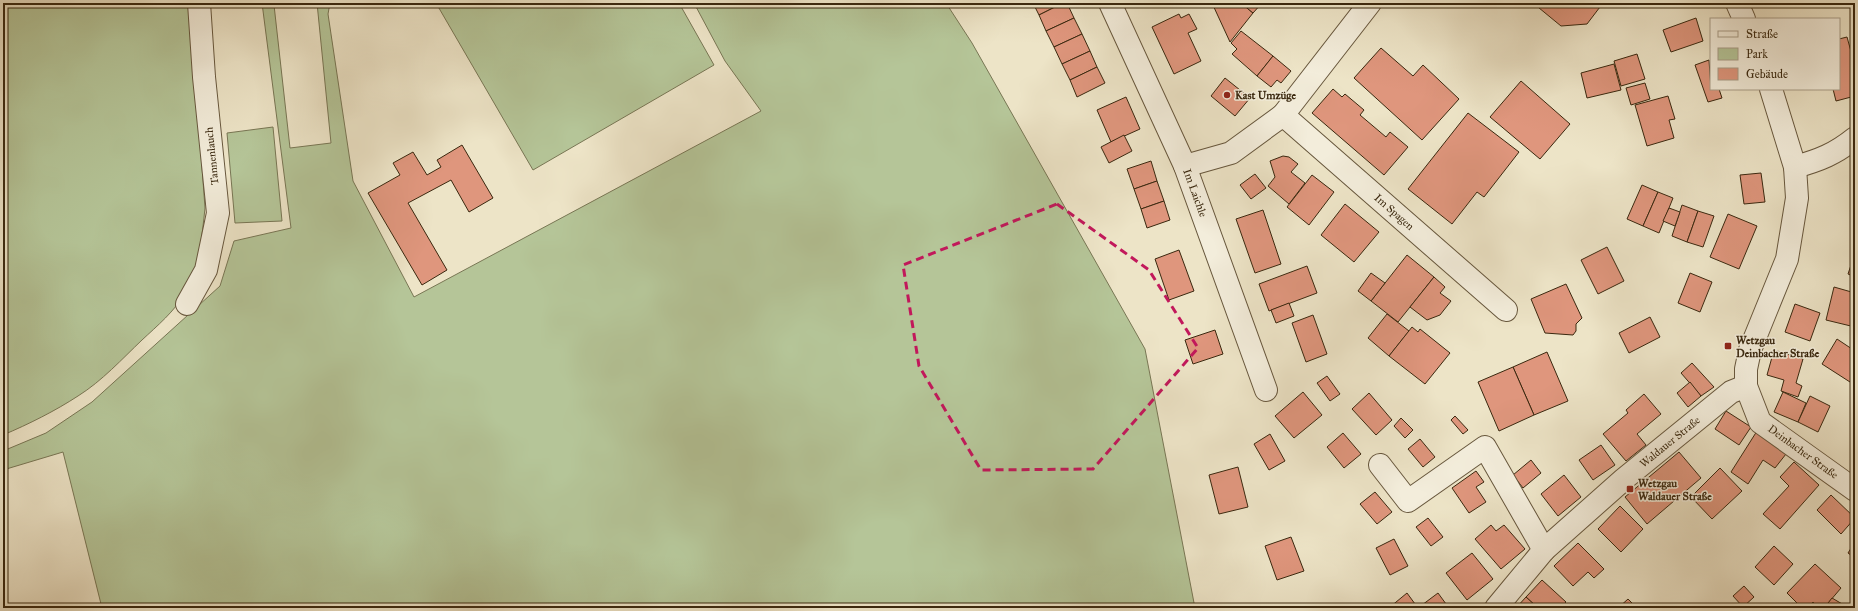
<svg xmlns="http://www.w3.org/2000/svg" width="1858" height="611" viewBox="0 0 1858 611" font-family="'IM FELL Great Primer',serif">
<rect width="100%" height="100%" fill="#ede4c7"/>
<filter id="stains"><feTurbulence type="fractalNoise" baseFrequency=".005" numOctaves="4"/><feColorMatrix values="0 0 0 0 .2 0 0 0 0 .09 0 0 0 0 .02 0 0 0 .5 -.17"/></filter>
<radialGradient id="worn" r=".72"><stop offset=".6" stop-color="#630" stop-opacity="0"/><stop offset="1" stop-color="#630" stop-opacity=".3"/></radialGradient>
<!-- green -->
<g fill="#b5c598" stroke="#787654">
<path d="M3 3H190L205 208C202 237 199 267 185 293 175 311 157 326 142 340 122 359 102 381 78 396 55 411 29 424 3 435Z"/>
<polygon points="262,3 295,3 274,5 290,148 331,143 317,3 330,3 328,14 353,181 414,297 761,111 725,61 694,3 946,3 972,43 1145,349 1195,608 102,608 63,452 3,470 3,451 46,433 92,402 220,286 234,241 291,228"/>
<polygon points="436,3 679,3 714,65 533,170"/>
<polygon points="273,127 282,221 235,223 227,133"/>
</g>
<!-- building -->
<g fill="#df967d" stroke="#3a280f">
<polygon points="1033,3 1063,3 1039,15"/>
<polygon points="1063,3 1067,3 1074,18 1046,31 1039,15"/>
<polygon points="1212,3 1241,3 1253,13 1230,42"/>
<polygon points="1241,3 1262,3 1253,13"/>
<polygon points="1533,3 1603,3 1587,24 1561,26"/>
<polygon points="1179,14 1181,18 1189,14 1197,29 1188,33 1201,61 1174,74 1152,27"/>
<polygon points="1074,18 1082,34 1054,47 1046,31"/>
<polygon points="1696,18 1703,41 1671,52 1663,30"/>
<polygon points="1241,31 1273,56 1257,76 1232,54 1237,49 1231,43"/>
<polygon points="1082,34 1090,51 1062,64 1054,47"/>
<polygon points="1847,37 1855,66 1855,96 1836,101 1833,89 1839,89 1839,39"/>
<polygon points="1381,48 1413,76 1423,65 1459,99 1422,140 1354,78"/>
<polygon points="1090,51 1097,67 1070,80 1062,64"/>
<polygon points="1637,54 1645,79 1621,86 1614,61"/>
<polygon points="1273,56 1291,71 1281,83 1277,80 1271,87 1257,76"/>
<polygon points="1709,60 1711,89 1719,89 1722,98 1708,102 1695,65"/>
<polygon points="1614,64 1621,90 1587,98 1581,73"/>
<polygon points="1097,67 1105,83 1077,97 1070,80"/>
<polygon points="1225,78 1250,98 1235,116 1211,96"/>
<polygon points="1521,81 1570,124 1540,159 1490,117"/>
<polygon points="1645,83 1650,99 1631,105 1626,88"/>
<polygon points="1333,89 1342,97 1345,94 1364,110 1360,115 1386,137 1390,132 1408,147 1384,175 1312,113"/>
<polygon points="1668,96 1675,119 1669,120 1674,138 1647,146 1635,105"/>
<polygon points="1126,97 1140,129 1111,142 1097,110"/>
<polygon points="1468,113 1519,152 1484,197 1477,192 1452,224 1408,189"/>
<polygon points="1124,135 1132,151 1109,163 1101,147"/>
<polygon points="462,145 493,198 469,212 451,180 408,203 447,270 422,285 368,193 400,175 393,163 413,152 427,175 441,167 437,160"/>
<polygon points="1283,156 1289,157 1298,164 1291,172 1305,183 1289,204 1268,186 1275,177 1270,161"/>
<polygon points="1151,161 1157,181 1134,189 1127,169"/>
<polygon points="1761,173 1765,202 1744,204 1740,175"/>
<polygon points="1255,174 1266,188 1251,199 1240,185"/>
<polygon points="1312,175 1334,192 1309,225 1287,207"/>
<polygon points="1157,181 1164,201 1141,209 1134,189"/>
<polygon points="1642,185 1658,192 1643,226 1627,219"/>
<polygon points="1658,192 1673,198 1659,233 1643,226"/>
<polygon points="1164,201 1170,220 1147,228 1141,209"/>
<polygon points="1345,204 1379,232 1354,262 1321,235"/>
<polygon points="1682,205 1698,211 1687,242 1672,236"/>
<polygon points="1669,208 1680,212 1675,226 1663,221"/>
<polygon points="1263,210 1281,264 1255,273 1236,219"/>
<polygon points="1698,211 1714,216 1703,247 1687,242"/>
<polygon points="1728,214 1757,226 1739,269 1710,257"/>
<polygon points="1607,247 1624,281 1598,294 1581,260"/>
<polygon points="1179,250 1194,291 1169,300 1155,259"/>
<polygon points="1855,253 1855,277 1848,274"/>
<polygon points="1407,255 1434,277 1398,322 1371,301"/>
<polygon points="1307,266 1317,293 1269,311 1259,284"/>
<polygon points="1371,273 1385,283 1371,301 1358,291"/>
<polygon points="1690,273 1712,282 1700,312 1678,303"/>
<polygon points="1434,277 1445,287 1440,293 1451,301 1440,315 1427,320 1410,307"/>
<polygon points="1566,284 1582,318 1576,324 1576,331 1573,335 1545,333 1531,299"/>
<polygon points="1834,287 1855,293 1855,327 1826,320"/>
<polygon points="1289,303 1294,316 1276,323 1271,310"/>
<polygon points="1795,304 1820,313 1810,341 1785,332"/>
<polygon points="1387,314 1409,331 1389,356 1368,338"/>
<polygon points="1313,315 1327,354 1306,362 1292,323"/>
<polygon points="1650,317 1660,337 1629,353 1619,333"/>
<polygon points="1412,327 1418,332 1420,329 1450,353 1425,384 1389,356"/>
<polygon points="1215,330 1223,354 1193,364 1185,340"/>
<polygon points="1837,339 1855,351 1855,374 1850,382 1822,364"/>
<polygon points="1774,350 1803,359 1796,383 1802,386 1798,397 1781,391 1784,380 1767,375"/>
<polygon points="1547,352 1568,401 1534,415 1513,367"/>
<polygon points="1692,363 1714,387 1701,396 1681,373"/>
<polygon points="1513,367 1534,415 1499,431 1478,382"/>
<polygon points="1327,376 1340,394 1330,401 1317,383"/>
<polygon points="1690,382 1701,396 1688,407 1677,393"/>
<polygon points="1303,392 1322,415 1294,438 1275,416"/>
<polygon points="1783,392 1806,403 1798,422 1774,412"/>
<polygon points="1369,393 1392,420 1376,435 1352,409"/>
<polygon points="1644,394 1661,414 1637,434 1646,445 1626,461 1603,434 1628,413 1626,410"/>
<polygon points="1810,396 1830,406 1818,432 1798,422"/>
<polygon points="1726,411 1751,427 1739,445 1715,429"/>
<polygon points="1455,416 1468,430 1463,434 1451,420"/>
<polygon points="1401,418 1413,430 1405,438 1394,426"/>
<polygon points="1757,431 1786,454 1775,468 1763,460 1748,484 1731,472"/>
<polygon points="1343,433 1361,454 1344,468 1327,447"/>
<polygon points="1270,434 1285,461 1269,470 1254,444"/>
<polygon points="1420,439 1435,457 1423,467 1408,449"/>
<polygon points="1601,445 1615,465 1593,480 1579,460"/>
<polygon points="1679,452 1701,478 1647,524 1625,497"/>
<polygon points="1531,460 1541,473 1523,488 1513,475"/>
<polygon points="1794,462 1819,485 1780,529 1763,514 1789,486 1780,477"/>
<polygon points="1238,467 1248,507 1219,514 1209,475"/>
<polygon points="1720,468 1742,491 1712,519 1691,497"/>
<polygon points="1476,471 1484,482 1476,487 1486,502 1469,513 1452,488"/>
<polygon points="1564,475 1581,497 1558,516 1541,494"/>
<polygon points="1375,492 1392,512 1377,524 1360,504"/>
<polygon points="1831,495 1855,518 1841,534 1817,510"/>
<polygon points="1620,506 1643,529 1621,552 1598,529"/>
<polygon points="1428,518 1443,537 1431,546 1416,527"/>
<polygon points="1491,525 1496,531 1504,525 1525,549 1501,569 1475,539"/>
<polygon points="1291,537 1304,571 1277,580 1265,546"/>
<polygon points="1394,539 1408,566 1390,575 1376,548"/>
<polygon points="1855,542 1855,558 1848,553"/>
<polygon points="1578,543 1604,569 1594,578 1588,572 1573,586 1554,566"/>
<polygon points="1774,546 1793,564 1774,585 1755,567"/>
<polygon points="1472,553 1493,579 1467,600 1446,573"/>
<polygon points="1815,564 1841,588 1824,608 1818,608 1813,602 1808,608 1793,608 1797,603 1787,593"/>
<polygon points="1542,580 1566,602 1560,608 1538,608 1526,597"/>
<polygon points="1744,586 1754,597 1743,607 1733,596"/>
<polygon points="1407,593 1418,608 1438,593 1449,608 1391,608 1390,607"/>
<polygon points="1526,597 1538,608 1516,608"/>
<polygon points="1832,598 1849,608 1824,608"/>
<polygon points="1628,599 1637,608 1618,608"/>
</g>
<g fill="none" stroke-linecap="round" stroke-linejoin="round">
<!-- minor casing -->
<g stroke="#67573d" stroke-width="24">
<g id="minor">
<polyline points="1110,3 1185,166 1266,390"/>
<polyline points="1737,3 1744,19"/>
<polyline points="1771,89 1795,167 1797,198 1787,259 1750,350 1746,369 1746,386 1760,422 1855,490"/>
<polyline points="1283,115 1370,3"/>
<polyline points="1185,166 1231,153 1283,115 1506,310"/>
<path d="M1795 167C1820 160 1835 154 1855 138"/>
<polyline points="187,304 206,270 218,213 204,77 199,3"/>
<polyline points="1380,465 1408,501 1485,447 1544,550"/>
<polyline points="1496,608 1544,550 1624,479 1731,392 1746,386"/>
</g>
</g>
<!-- minor -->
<use href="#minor" stroke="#f3eddb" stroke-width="22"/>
</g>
<!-- marked area -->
<path fill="none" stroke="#c2185b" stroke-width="3" stroke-dasharray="8 5" stroke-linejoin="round" d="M1057 204 1149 270 1198 348 1093 469 981 470 919 366 903 265Z"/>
<!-- markers -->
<g fill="#8f2418" stroke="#f3eddb" stroke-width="1.5">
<circle cx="1227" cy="95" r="4"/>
<rect x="1724" y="342" width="8" height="8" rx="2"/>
<rect x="1626" y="485" width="8" height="8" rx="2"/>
</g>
<g text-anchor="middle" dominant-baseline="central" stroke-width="3" stroke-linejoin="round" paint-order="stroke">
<!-- poi labels -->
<g font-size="11" font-weight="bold" fill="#3a280f" stroke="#f3eddb" text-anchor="start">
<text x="1235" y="95">Kast Umzüge</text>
<text x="1736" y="340">Wetzgau<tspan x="1736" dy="13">Deinbacher Straße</tspan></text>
<text x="1638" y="483">Wetzgau<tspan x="1638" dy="13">Waldauer Straße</tspan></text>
</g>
<!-- street labels -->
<g font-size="11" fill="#3a280f" stroke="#f3eddb">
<text transform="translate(212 156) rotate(-96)">Tannenlauch</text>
<text transform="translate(1195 193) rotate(70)">Im Laichle</text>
<text transform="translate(1394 212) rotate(41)">Im Spagen</text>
<text transform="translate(1670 442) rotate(-39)">Waldauer Straße</text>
<text transform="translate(1803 452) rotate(36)">Deinbacher Straße</text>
</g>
</g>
<!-- margin -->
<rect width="1858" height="611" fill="none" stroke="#ede4c7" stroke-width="16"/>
<rect x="4" y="4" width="1850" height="603" fill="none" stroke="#3a280f" stroke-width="2"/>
<rect x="8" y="8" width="1842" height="595" fill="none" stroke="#3a280f"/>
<!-- legend -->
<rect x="1710" y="18" width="130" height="72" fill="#f3eddb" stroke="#a99e89"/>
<rect x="1718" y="31" width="20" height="6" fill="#f3eddb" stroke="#a99e89"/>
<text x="1746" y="38" font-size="12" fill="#3a280f">Straße</text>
<rect x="1718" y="48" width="20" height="12" fill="#b5c598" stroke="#a99e89"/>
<text x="1746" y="58" font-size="12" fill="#3a280f">Park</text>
<rect x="1718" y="68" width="20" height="12" fill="#df967d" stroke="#a99e89"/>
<text x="1746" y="78" font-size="12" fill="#3a280f">Gebäude</text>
<rect width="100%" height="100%" filter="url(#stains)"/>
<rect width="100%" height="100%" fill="url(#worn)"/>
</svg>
